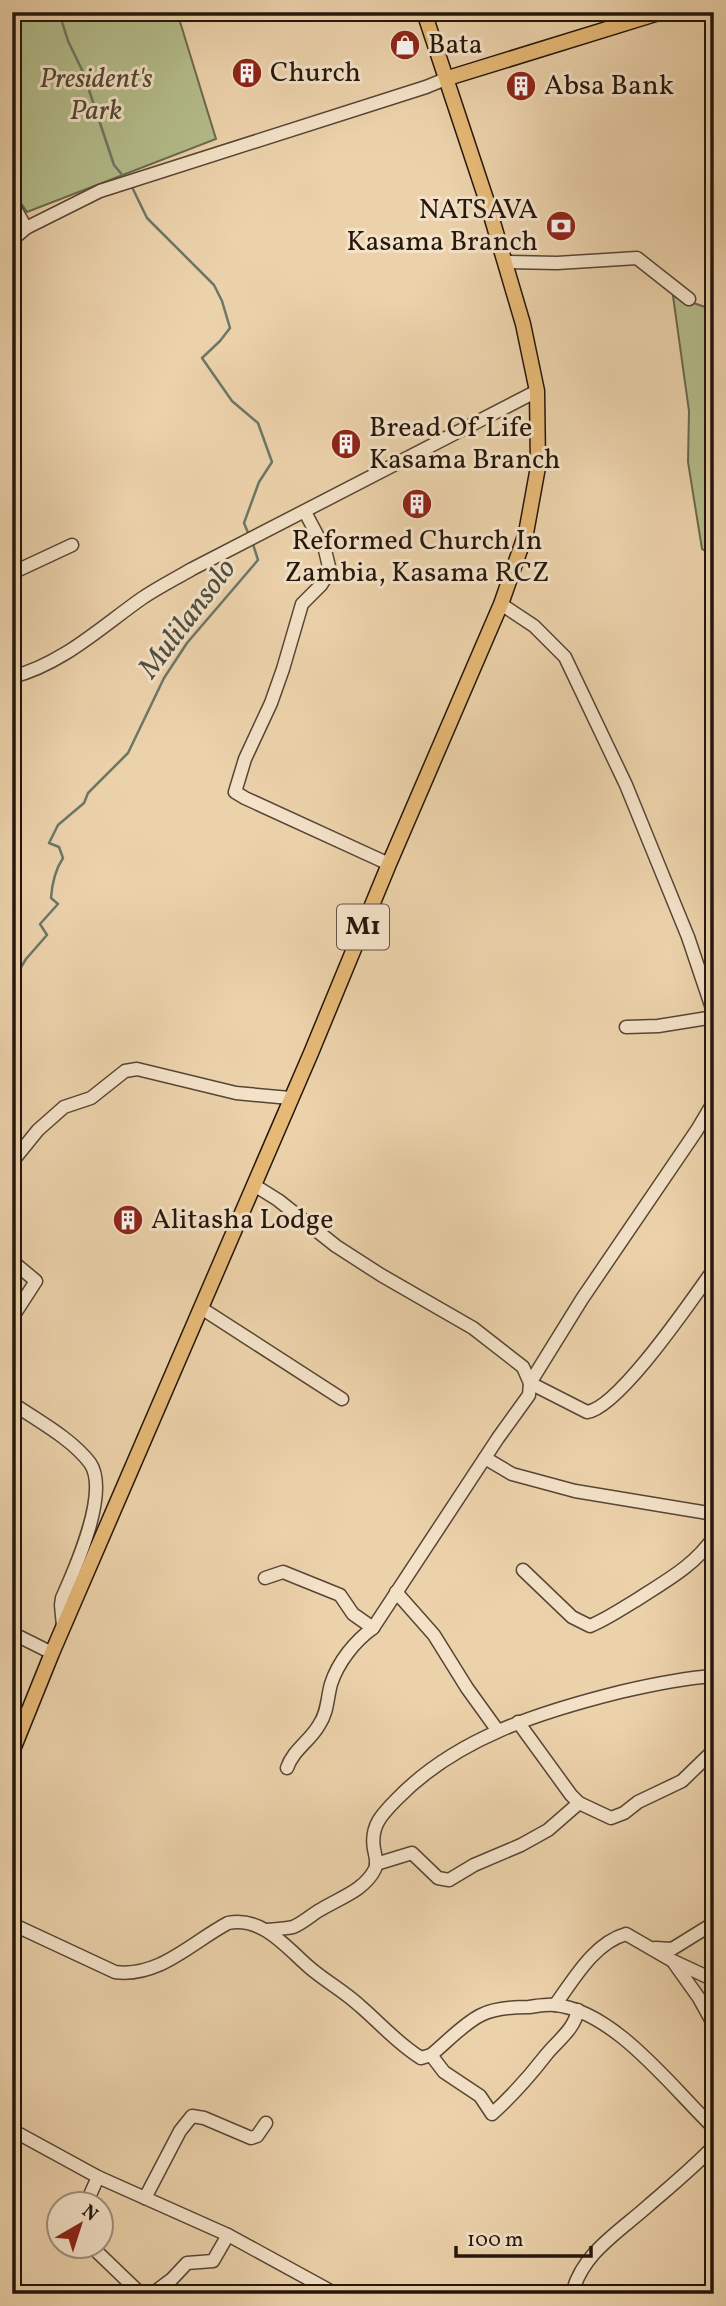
<svg xmlns="http://www.w3.org/2000/svg" width="726" height="2306" viewBox="0 0 726 2306" font-family="Vollkorn,serif">
<rect width="100%" height="100%" fill="#ecd2ab"/>
<filter id="stains"><feTurbulence type="fractalNoise" baseFrequency=".00286" numOctaves="4"/><feColorMatrix values="0 0 0 0 .2 0 0 0 0 .09 0 0 0 0 .02 0 0 0 .5 -.17"/></filter>
<radialGradient id="worn" r=".72"><stop offset=".6" stop-color="#630" stop-opacity="0"/><stop offset="1" stop-color="#630" stop-opacity=".3"/></radialGradient>
<!-- green -->
<g fill="#b4bd8b" stroke="#6c6a4c" stroke-width="2">
<polygon points="12,12 177,12 216,139 27,212 12,190"/>
<polygon points="673,296 714,310 714,557 702,549 688,462 689,411"/>
</g>
<g fill="none" stroke-linecap="round" stroke-linejoin="round">
<!-- stream -->
<g stroke="#6b7768" stroke-width="2.5">
<polyline points="59,12 68,41 83,72 114,165 124,177"/>
<polyline points="131,185 147,218 214,285 222,301 230,328 220,341 202,358 232,401 258,423 272,462 259,482 244,523 249,535"/>
<path d="M12 982 26 959 47 935 40 924 58 904 51 898C52 884 55 870 63 858L59 847 49 843 58 825 84 803 88 793 128 753 164 678 187 643 258 560 252 541"/>
</g>
<!-- minor casing -->
<g stroke="#574534" stroke-width="15">
<g id="minor">
<polyline points="12,203 26,228"/>
<polyline points="12,240 26,228 100,191 426,87 448,78"/>
<polyline points="505,262 557,263 637,258 689,299"/>
<polyline points="305,512 325,550 330,571 321,585 302,604 283,669 271,703 245,759 235,792 245,798 389,864"/>
<polyline points="12,573 72,545"/>
<polyline points="501,604 534,626 565,657 626,785 688,937 714,1014"/>
<path d="M12 677C62 664 100 628 141 599 157 588 175 579 192 569L537 391"/>
<polyline points="626,1027 658,1026 714,1017"/>
<polyline points="12,1162 38,1130 64,1107 91,1098 125,1071 137,1069 236,1093 290,1098"/>
<path d="M254 1185 278 1200 336 1246 381 1275 473 1328 523 1367 530 1383 587 1412C619 1408 693 1298 714 1269"/>
<polyline points="12,1261 36,1281 12,1318"/>
<polyline points="201,1308 342,1399"/>
<path d="M12 1403C38 1421 71 1438 90 1463 110 1492 75 1569 62 1598L61 1605 63 1626"/>
<polyline points="485,1458 512,1474 575,1491 714,1514"/>
<path d="M523 1570 572 1617 590 1626C607 1619 623 1608 638 1599 667 1580 694 1566 714 1537"/>
<polyline points="265,1578 283,1572 340,1595 353,1614 373,1628"/>
<polyline points="396,1592 434,1635 467,1688 498,1731"/>
<polyline points="12,1633 52,1653"/>
<polyline points="518,1722 571,1795 579,1803 611,1818 624,1813 638,1802 682,1781 714,1750"/>
<path d="M287 1768C293 1750 310 1741 319 1725 328 1712 327 1698 331 1684 338 1662 355 1641 373 1628L498 1438 529 1395 530 1383 582 1299 697 1130 710 1108"/>
<polyline points="376,1864 412,1853 438,1878 449,1880 474,1865 521,1845 548,1830 579,1803"/>
<path d="M12 1924 115 1972C159 1978 192 1942 228 1923 262 1916 286 1947 309 1967 325 1981 344 1991 360 2006 381 2024 398 2044 421 2058L431 2055C447 2042 463 2024 481 2015 495 2008 514 2007 529 2007 537 2006 547 2004 555 2005 615 2011 673 2089 714 2128"/>
<path d="M267 1930C275 1929 285 1929 293 1927 303 1923 311 1915 320 1910 339 1898 364 1891 375 1869 378 1863 375 1855 374 1849 370 1826 382 1814 397 1799 456 1738 540 1712 620 1692 650 1685 682 1678 714 1676"/>
<polyline points="655,1948 672,1949 714,1923"/>
<polyline points="674,1963 699,1998 714,2025"/>
<path d="M555 2005C574 1979 594 1943 626 1934L671 1960 714 1980"/>
<path d="M431 2055 444 2072 480 2096 492 2114C513 2095 529 2077 546 2055 558 2040 574 2030 578 2010"/>
<polyline points="12,2130 98,2177 228,2235 336,2294"/>
<polyline points="145,2198 180,2131 192,2116 204,2118 251,2138 257,2136 266,2123"/>
<polyline points="86,2204 98,2177"/>
<polyline points="91,2246 141,2294"/>
<polyline points="152,2294 172,2279 187,2263 213,2261 228,2235"/>
<path d="M572 2294C582 2253 619 2232 649 2205 671 2186 694 2167 714 2146"/>
</g>
</g>
<!-- major casing -->
<g stroke="#25160c" stroke-width="17">
<g id="major">
<polyline points="448,78 662,12"/>
<polyline points="12,1752 52,1653 311,1053 389,864 501,604 526,533 538,467 537,391 523,324 487,202 424,12"/>
</g>
</g>
<!-- minor -->
<use href="#minor" stroke="#f3e2c8" stroke-width="12"/>
<!-- major -->
<use href="#major" stroke="#e6b976" stroke-width="14"/>
</g>
<!-- icons -->
<defs>
<g id="shop-disc" transform="scale(1.575)"><circle r="9.5" fill="#8f2418" stroke="#f3e2c8"/><path d="M-5-2.5h2.3a2.7 3.5 0 0 1 5.4 0H5L5.5 6h-11ZM-1.5-2.5h3a1.5 2.3 0 0 0-3 0Z" fill="#fff"/></g>
<g id="building-disc" transform="scale(1.575)"><circle r="9.5" fill="#8f2418" stroke="#f3e2c8"/><path d="M-4-6H4V6H1V3H-1V6H-4ZM-2.5-4.3h1.7v1.8h-1.7ZM.8-4.3h1.7v1.8H.8ZM-2.5-1h1.7V.8h-1.7ZM.8-1h1.7V.8H.8Z" fill="#fff"/></g>
<g id="bank-disc" transform="scale(1.575)"><circle r="9.5" fill="#8f2418" stroke="#f3e2c8"/><path d="M-6-4H6V4H-6ZM0-2.3a2.3 2.3 0 1 0 0 4.6a2.3 2.3 0 1 0 0-4.6Z" fill="#fff"/></g>
</defs>
<g fill-rule="evenodd">
<use href="#shop-disc" x="405" y="45"/>
<use href="#building-disc" x="247" y="73"/>
<use href="#building-disc" x="521" y="86"/>
<use href="#bank-disc" x="561" y="226"/>
<use href="#building-disc" x="346" y="444"/>
<use href="#building-disc" x="417" y="504"/>
<use href="#building-disc" x="128" y="1220"/>
</g>
<g text-anchor="middle" dominant-baseline="central" stroke-width="6" stroke-linejoin="round" paint-order="stroke">
<!-- shield labels -->
<rect fill="#f3e2c8" stroke="#635344" stroke-width="2" x="337" y="904.5" width="52" height="45" rx="5"/>
<g font-size="26" font-weight="bold" fill="#25160c">
<text x="363" y="927">M1</text>
</g>
<!-- poi labels -->
<g font-size="28" fill="#25160c" stroke="#f3e2c8" text-anchor="start">
<text x="428" y="45">Bata</text>
<text x="270" y="73">Church</text>
<text x="544" y="86">Absa Bank</text>
<text x="538" y="210" text-anchor="end">NATSAVA<tspan x="538" dy="32">Kasama Branch</tspan></text>
<text x="369" y="428">Bread Of Life<tspan x="369" dy="32">Kasama Branch</tspan></text>
<text x="417" y="541" text-anchor="middle">Reformed Church In<tspan x="417" dy="32">Zambia, Kasama RCZ</tspan></text>
<text x="151" y="1220">Alitasha Lodge</text>
</g>
<!-- park labels -->
<g font-size="28" font-style="italic" fill="#504832" stroke="#f3e2c8">
<text x="96" y="79">President's<tspan x="96" dy="32">Park</tspan></text>
</g>
<!-- water labels -->
<g font-size="30" font-style="italic" fill="#4e4f42" stroke="#f3e2c8">
<text transform="translate(188 619) rotate(-53)">Mulilansolo</text>
</g>
</g>
<!-- margin -->
<rect width="726" height="2306" fill="none" stroke="#ecd2ab" stroke-width="42"/>
<rect x="14" y="14" width="698" height="2278" fill="none" stroke="#25160c" stroke-width="3.5"/>
<rect x="21" y="21" width="684" height="2264" fill="none" stroke="#25160c" stroke-width="2"/>
<!-- north arrow -->
<g transform="translate(80 2225) rotate(39)"><circle r="33" fill="#f3e2c8" stroke="#a1907d" stroke-width="2"/>
<path d="M0-5L12 26L0 18L-12 26Z" fill="#8f2418"/>
<text y="-10" font-size="19" font-weight="bold" text-anchor="middle" fill="#25160c">N</text>
</g>
<!-- scale -->
<path d="M456 2246v10h135v-10" fill="none" stroke="#25160c" stroke-width="3.5"/>
<text x="467" y="2246" font-size="21" fill="#25160c" stroke="#f3e2c8" stroke-width="5" paint-order="stroke">100 m</text>
<rect width="100%" height="100%" filter="url(#stains)"/>
<rect width="100%" height="100%" fill="url(#worn)"/>
</svg>
